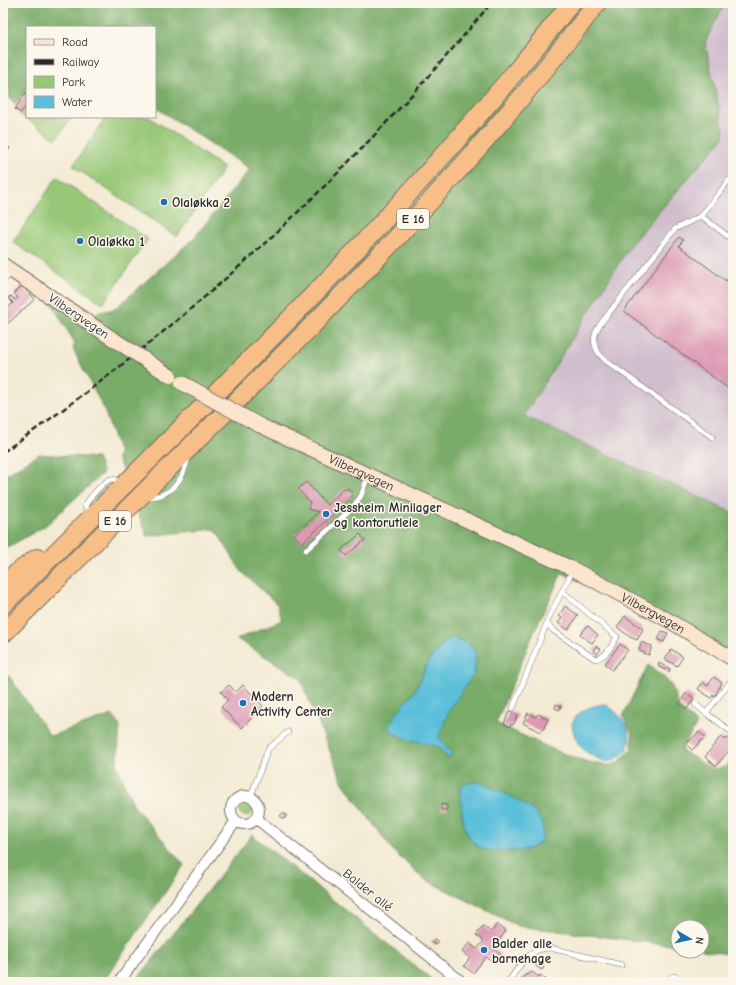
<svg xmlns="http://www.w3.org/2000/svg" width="736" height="985" viewBox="0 0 736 985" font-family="'Comic Neue',sans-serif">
<rect width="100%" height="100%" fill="#fbf7ec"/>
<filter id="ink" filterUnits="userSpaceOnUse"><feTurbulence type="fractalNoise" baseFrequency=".025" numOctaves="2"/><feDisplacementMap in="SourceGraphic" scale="8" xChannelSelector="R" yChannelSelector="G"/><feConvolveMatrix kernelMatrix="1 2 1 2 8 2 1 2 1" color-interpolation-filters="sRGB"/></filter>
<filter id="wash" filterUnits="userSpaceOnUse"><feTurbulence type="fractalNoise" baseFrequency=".012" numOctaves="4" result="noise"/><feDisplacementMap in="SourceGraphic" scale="16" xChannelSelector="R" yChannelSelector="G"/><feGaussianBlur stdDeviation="0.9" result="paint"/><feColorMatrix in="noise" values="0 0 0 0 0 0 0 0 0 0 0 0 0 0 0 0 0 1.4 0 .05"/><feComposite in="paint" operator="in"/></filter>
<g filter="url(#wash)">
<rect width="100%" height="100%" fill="#f3ead3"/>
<!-- industrial -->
<polygon fill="#d0bdcd" points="725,3 733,3 733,513 524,416 631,244 724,136 705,42"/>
<!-- green -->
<g fill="#97c877" stroke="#617a51">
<polygon points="27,100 27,117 72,117 56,139 18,113"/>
<polygon points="106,117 149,117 224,168 177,237 73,166"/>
<polygon points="57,177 148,239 103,304 13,242"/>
<polygon points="110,482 109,485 88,505 91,499"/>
<circle cx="246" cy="809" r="7"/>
</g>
<!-- forest -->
<g fill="#79ac68" stroke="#526c4a">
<path d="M3 3H725L705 42 725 136 631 244 524 416 733 513V666L665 623 562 573 533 634 496 723C523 735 583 767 611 765 619 764 626 754 632 748V734L623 716 648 665C665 678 675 683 677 705L697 724 681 750 712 769 725 767 733 757V955L702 950V927H678V946L518 926 424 879 394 852 343 783 300 678 237 639 282 620 277 604 241 571 215 529 147 536 117 457 120 456 104 409 73 349 75 343 46 294 87 315 115 309 194 238 250 169 155 107V27H27V89L15 104 10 99 9 89 3 87Z"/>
<polygon points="39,454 97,458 103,473 45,526 3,550 3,477"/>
<polygon points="9,676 50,736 112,715 120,725 117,766 134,806 184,865 103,982 3,982 3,680"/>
<polygon points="252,835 435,982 135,982"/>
</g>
<!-- water -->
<g fill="#5cbfda" stroke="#447582">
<path d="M450 638 464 641 471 646 476 654 474 674 449 710 440 734V739L453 755 447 758 439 747 404 738 394 733 390 728C393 714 405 703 414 692 420 684 422 673 427 664 433 654 441 645 450 638Z"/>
<path d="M604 704C630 718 644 751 607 762 586 754 575 747 572 724 577 711 590 706 604 704Z"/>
<path d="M476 781C492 786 528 803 538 816 545 823 543 833 541 842 531 851 519 851 506 851 500 850 493 851 487 850 460 844 462 808 460 786Z"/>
</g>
<g id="blocks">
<!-- building -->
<g fill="#db99b3">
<polygon points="26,92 27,104 21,113 15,109"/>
<polygon points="3,143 10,148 7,152 3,149"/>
<polygon points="679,237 683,240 679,246 726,281 730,275 733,277 730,283 733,286 733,392 624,311"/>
<polygon points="22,286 35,299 7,324 3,319 3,312 13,303 8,298 11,296 15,300 18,298 14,293"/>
<polygon points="306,482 327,505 344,489 345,490 348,488 353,494 332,516 302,543 294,535 319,512 308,509 310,502 298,489"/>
<polygon points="360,534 365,540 346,556 341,550"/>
<polygon points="565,606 578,615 568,630 558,623 562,618 559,616"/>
<polygon points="625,616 643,629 637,640 630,637 617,627"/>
<polygon points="588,626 598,635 592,643 580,635 586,627"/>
<polygon points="662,631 668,633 664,642 658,640"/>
<polygon points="641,642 652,646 649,655 639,651"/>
<polygon points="620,644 628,650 612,670 605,664"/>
<polygon points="596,646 601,649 597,654 593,651"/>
<polygon points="671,649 683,657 677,666 665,659"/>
<polygon points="659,663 670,669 669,672 658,666"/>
<polygon points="714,677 722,683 714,697 713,695 711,698 698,689 703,682 707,686"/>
<polygon points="229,685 236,692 243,685 263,706 242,728 221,707 228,700 221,692"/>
<polygon points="686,693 694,698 687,709 679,704"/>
<polygon points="556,704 561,706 559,710 555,708"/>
<polygon points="509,711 518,715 513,725 511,724 510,727 504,724"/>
<polygon points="528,713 536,717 538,714 548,719 543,730 540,732 523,723"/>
<polygon points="699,732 705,737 692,750 686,744"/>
<polygon points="721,736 725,740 727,738 730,740 728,742 733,746 716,766 705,757"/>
<polygon points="441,804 447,805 447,810 441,810"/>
<polygon points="283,813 287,815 284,819 280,816"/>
<polygon points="497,924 506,931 493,948 501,955 494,963 486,957 473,973 464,966 470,958 462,952 469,943 477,949 484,941 476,935 483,926 491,932"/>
<polygon points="434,939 439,942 436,945 431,942"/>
<polygon points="537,961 544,967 542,970 534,964"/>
<polygon points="532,972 539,977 540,975 549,982 519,982 524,976"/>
</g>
</g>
</g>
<g filter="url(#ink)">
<use href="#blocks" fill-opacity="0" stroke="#716e66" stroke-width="1"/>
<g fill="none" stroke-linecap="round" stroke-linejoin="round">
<!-- service casing -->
<g stroke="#716e66" stroke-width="6">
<g id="service">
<polyline points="701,216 733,240"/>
<polyline points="3,281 12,272"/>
<path d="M712 437 606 361C593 350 590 338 601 323L675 229 701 216 729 180 733 179"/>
<path d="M145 498C171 497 183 482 188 457"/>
<path d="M90 516 85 507C87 500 104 480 112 479 114 479 118 481 121 481"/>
<polyline points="306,550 351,509 361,496 368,476"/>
<path d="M547 624 554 631 595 659C607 657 611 646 617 637L563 592"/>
<polyline points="695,704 706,713 733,678"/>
<polyline points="513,708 550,615 573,570"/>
<polyline points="706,713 733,733"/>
<polyline points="251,796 268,749 288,732"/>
<path d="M508 982C520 966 528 948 550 948L622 965"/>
<polyline points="664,982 674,976 684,982"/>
</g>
</g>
<!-- minor casing -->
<g stroke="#716e66" stroke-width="12">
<g id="minor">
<circle cx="245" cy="810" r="14"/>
<polyline points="257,819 462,982"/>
<polyline points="119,982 236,821"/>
</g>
</g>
<!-- secondary casing -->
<g stroke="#716e66" stroke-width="16">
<g id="secondary">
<polyline points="3,265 107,335"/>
<path id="s1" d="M259 425 573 569 668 620 733 659"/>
</g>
</g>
<!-- motorway casing -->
<g stroke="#716e66" stroke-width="20">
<g id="motorway">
<polyline points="3,583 37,558"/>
<path d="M3 605C198 410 401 220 571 3"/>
<path d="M3 634C66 571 128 508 191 446 334 306 476 162 597 3"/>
</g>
</g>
<!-- service -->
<use href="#service" stroke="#fff" stroke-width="5"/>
<!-- minor -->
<use href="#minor" stroke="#fff" stroke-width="10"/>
<!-- secondary -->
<use href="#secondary" stroke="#fce5cf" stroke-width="14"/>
<!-- motorway -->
<use href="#motorway" stroke="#f7be88" stroke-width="18"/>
<!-- rail -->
<path stroke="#2b2b2b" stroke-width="2.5" stroke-dasharray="6 3" stroke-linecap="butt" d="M3 452C187 326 350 175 491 3"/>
<!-- secondary-bridge casing -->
<g stroke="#716e66" stroke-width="16" stroke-linecap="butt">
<g id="secondary-bridge">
<polyline points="107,335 170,376"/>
<polyline points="182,383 259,425"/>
</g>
</g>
<!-- secondary-bridge -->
<use href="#secondary-bridge" stroke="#fce5cf" stroke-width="14"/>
</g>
</g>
<!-- markers -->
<g fill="#1f6fb2" stroke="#fbf7ec" stroke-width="1.5">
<circle cx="164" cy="202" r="4"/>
<circle cx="80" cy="241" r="4"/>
<circle cx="326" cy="514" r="4"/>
<circle cx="243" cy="703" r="4"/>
<circle cx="484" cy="950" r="4"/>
</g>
<g text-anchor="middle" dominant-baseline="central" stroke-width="3" stroke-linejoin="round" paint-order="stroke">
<!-- shield labels -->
<g fill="#fbf7ec" stroke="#696865" stroke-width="1">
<rect x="397" y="209" width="32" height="20" rx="3"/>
<rect x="99" y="511" width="32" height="20" rx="3"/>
</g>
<g font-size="12" font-weight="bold" fill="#2b2b2b">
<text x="413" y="219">E 16</text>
<text x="115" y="521">E 16</text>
</g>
<!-- poi labels -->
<g font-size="13" font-weight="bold" fill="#2b2b2b" stroke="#fbf7ec" text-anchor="start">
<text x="172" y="202">Olaløkka 2</text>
<text x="88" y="241">Olaløkka 1</text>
<text x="334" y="507">Jessheim Minilager<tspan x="334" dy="15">og kontorutleie</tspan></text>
<text x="251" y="696">Modern<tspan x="251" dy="15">Activity Center</tspan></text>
<text x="492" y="943">Balder alle<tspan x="492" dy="15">barnehage</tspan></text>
</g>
<!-- street labels -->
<g font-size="13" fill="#2b2b2b" stroke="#fbf7ec">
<text transform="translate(79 316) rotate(34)">Vilbergvegen</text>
<text stroke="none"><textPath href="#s1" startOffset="113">Vilbergvegen</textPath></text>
<text stroke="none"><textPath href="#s1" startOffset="437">Vilbergvegen</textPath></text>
<text transform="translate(368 890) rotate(39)">Balder allé</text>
</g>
</g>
<!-- margin -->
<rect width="736" height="985" fill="none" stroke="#fbf7ec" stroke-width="16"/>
<!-- legend -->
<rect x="26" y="26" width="130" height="92" fill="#fbf7ec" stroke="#a8a59f"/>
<rect x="34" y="39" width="20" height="6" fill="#fce5cf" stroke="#a8a59f"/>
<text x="62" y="46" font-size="12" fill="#2b2b2b">Road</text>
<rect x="34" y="59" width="20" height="6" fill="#2b2b2b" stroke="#a8a59f"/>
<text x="62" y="66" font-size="12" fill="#2b2b2b">Railway</text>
<rect x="34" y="76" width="20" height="12" fill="#97c877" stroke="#a8a59f"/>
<text x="62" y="86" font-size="12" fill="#2b2b2b">Park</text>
<rect x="34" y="96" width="20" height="12" fill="#5cbfda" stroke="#a8a59f"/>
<text x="62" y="106" font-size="12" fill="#2b2b2b">Water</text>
<!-- north arrow -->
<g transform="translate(690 939) rotate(99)"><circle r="19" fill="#fbf7ec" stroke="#a8a59f"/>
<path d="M0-3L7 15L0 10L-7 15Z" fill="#1f6fb2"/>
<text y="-6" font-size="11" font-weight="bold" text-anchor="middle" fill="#2b2b2b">N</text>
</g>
</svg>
